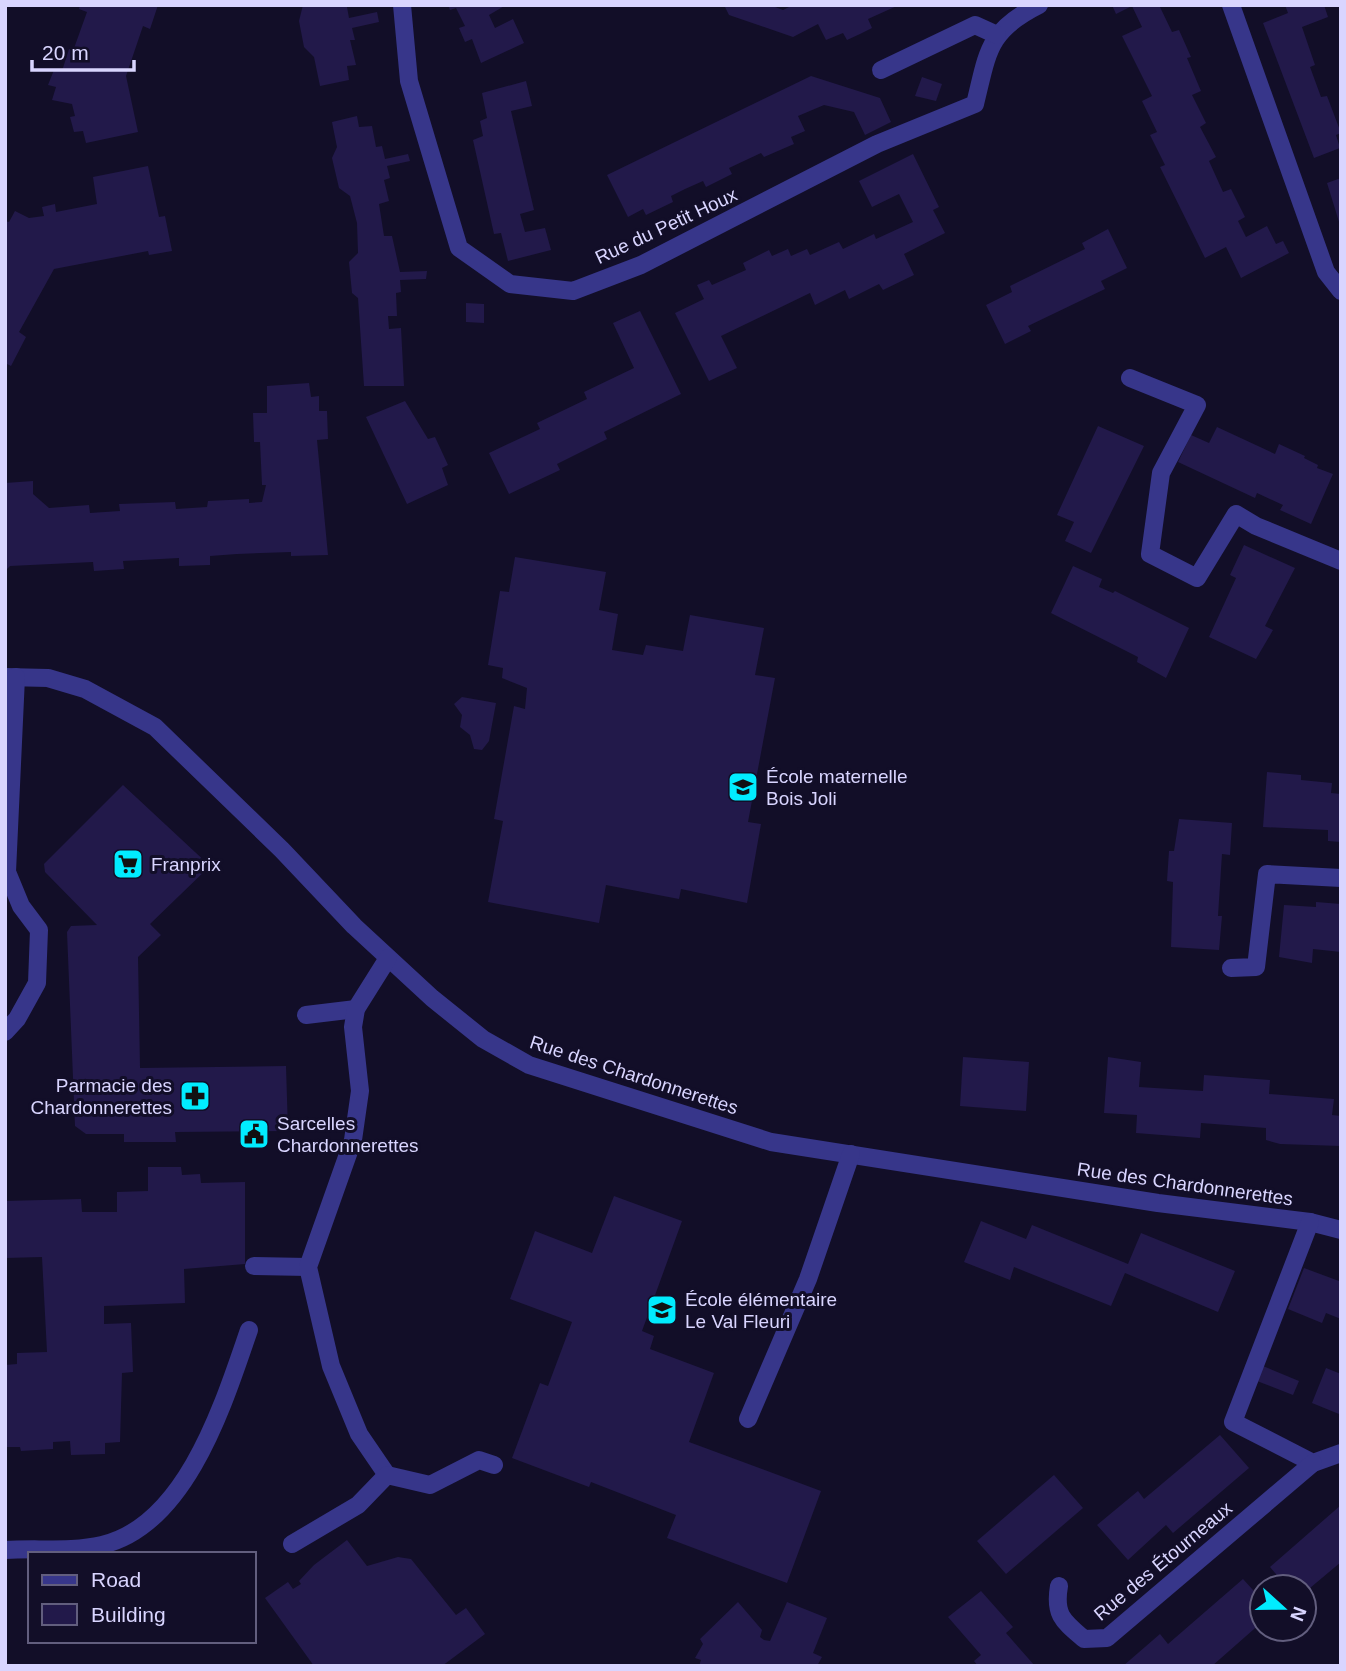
<svg xmlns="http://www.w3.org/2000/svg" width="1346" height="1671" viewBox="0 0 1346 1671" font-family="Helvetica,sans-serif">
<rect width="100%" height="100%" fill="#120e28"/>
<!-- building -->
<g fill="#22194a">
<polygon points="80,5 158,5 150,29 143,26 126,76 138,132 86,143 83,131 74,132 70,117 75,116 72,104 52,100 56,87 48,85 54,70 62,71 69,49 73,51 87,12 79,9"/>
<polygon points="303,5 343,5 347,7 349,18 377,12 379,22 352,28 355,40 350,40 356,65 347,66 349,80 320,86 314,57 304,47 299,21"/>
<polygon points="448,5 506,5 489,15 495,28 513,19 524,43 481,63 472,39 465,42 459,28 465,26 456,8 450,10"/>
<polygon points="724,5 770,5 783,10 793,5 899,5 868,19 872,28 860,34 847,40 843,33 826,40 818,24 793,37 729,15"/>
<polygon points="1112,5 1159,5 1172,32 1179,30 1191,57 1187,58 1201,91 1192,95 1206,123 1200,127 1216,157 1209,161 1223,192 1231,189 1245,217 1238,221 1246,237 1267,226 1276,244 1283,241 1289,253 1241,278 1226,247 1205,258 1160,167 1165,165 1150,135 1157,132 1142,101 1152,96 1122,36 1142,27 1132,6 1116,14"/>
<polygon points="1285,5 1324,5 1328,17 1302,27 1315,65 1310,67 1321,97 1327,96 1341,133 1336,135 1340,148 1314,158 1263,23 1288,13"/>
<polygon points="811,76 880,98 891,122 865,135 854,112 824,105 798,116 805,131 791,137 794,144 764,157 761,153 746,160 729,168 732,174 706,187 703,181 685,189 671,196 673,202 646,215 643,209 628,217 607,175"/>
<polygon points="922,77 942,84 936,101 915,96"/>
<polygon points="526,81 532,106 511,111 534,210 520,214 525,232 545,228 551,250 508,261 501,233 494,234 473,140 483,136 480,121 487,118 482,93"/>
<polygon points="357,116 359,127 372,126 376,147 382,146 385,159 408,154 410,161 387,166 390,178 384,180 389,201 379,204 384,236 392,236 400,272 427,271 426,279 400,280 401,292 396,293 397,316 388,316 389,329 401,328 404,386 364,386 358,298 352,293 349,262 358,253 357,223 350,196 339,188 332,158 337,147 332,122"/>
<polygon points="913,154 939,207 933,210 945,233 904,254 914,275 883,290 879,284 849,299 845,290 815,305 810,293 721,336 737,368 709,381 675,313 704,299 697,285 709,280 712,285 746,270 743,263 769,250 772,256 788,249 791,256 807,249 810,255 839,242 843,249 874,234 876,239 913,222 899,194 872,207 859,181"/>
<polygon points="148,166 159,217 165,216 172,251 149,255 148,251 54,269 19,332 26,337 11,366 5,363 5,221 9,222 15,211 29,218 44,216 42,207 55,204 56,212 97,204 93,177"/>
<polygon points="1341,178 1341,225 1340,225 1327,183"/>
<polygon points="1108,229 1127,268 1101,281 1105,289 1028,326 1031,331 1005,344 986,305 1012,292 1010,286 1085,249 1082,243"/>
<polygon points="466,303 484,304 484,323 466,322"/>
<polygon points="640,311 681,394 604,432 607,439 557,464 560,470 509,494 489,453 540,429 537,423 587,399 584,392 634,368 613,323"/>
<polygon points="309,383 311,397 319,396 319,411 327,411 328,439 317,440 328,555 291,556 291,552 237,554 210,556 210,565 179,566 179,558 123,561 124,569 94,571 93,562 10,566 5,571 5,483 33,481 33,494 49,508 89,505 90,513 120,511 119,504 175,502 176,509 207,507 208,501 249,499 249,503 262,502 266,485 262,485 260,442 254,442 253,413 267,413 267,386"/>
<polygon points="405,401 428,439 435,437 448,465 442,468 448,485 407,504 366,417"/>
<polygon points="1098,426 1144,446 1091,553 1065,541 1074,522 1057,515"/>
<polygon points="1217,427 1275,454 1279,444 1305,456 1304,458 1318,465 1317,468 1333,474 1311,524 1280,510 1283,505 1257,493 1255,498 1178,462 1191,435 1209,443"/>
<polygon points="1244,545 1295,568 1265,626 1273,630 1256,659 1209,637 1236,578 1230,575"/>
<polygon points="515,557 606,572 599,610 618,614 612,650 643,655 646,645 683,651 690,615 764,628 755,675 775,678 748,822 761,824 747,903 681,889 679,899 606,885 599,923 488,902 503,821 494,819 514,706 525,709 527,688 502,678 503,668 488,665 500,591 509,592"/>
<polygon points="1073,566 1102,579 1099,587 1113,593 1115,591 1189,628 1166,678 1137,662 1138,657 1051,613"/>
<polygon points="462,697 496,703 489,741 482,750 474,749 470,735 460,727 462,715 454,704"/>
<polygon points="1267,772 1301,775 1301,780 1332,783 1331,793 1341,794 1341,842 1328,841 1328,830 1263,827"/>
<polygon points="123,785 210,866 150,924 161,935 138,957 140,1068 286,1066 288,1131 175,1132 176,1142 124,1142 124,1134 86,1134 75,1126 67,932 71,926 97,925 45,872 44,864"/>
<polygon points="1179,819 1232,823 1230,855 1222,854 1218,916 1222,916 1219,950 1171,947 1173,882 1167,881 1169,851 1174,851"/>
<polygon points="1316,902 1341,904 1341,952 1313,949 1312,963 1279,957 1284,905 1316,907"/>
<polygon points="963,1057 1029,1062 1026,1111 960,1106"/>
<polygon points="1108,1057 1141,1062 1139,1087 1203,1091 1204,1075 1270,1080 1269,1094 1334,1099 1332,1115 1341,1116 1341,1146 1280,1144 1266,1140 1266,1128 1201,1123 1200,1138 1136,1133 1137,1115 1104,1113"/>
<polygon points="148,1167 181,1167 182,1175 200,1174 201,1183 245,1182 245,1264 184,1269 185,1303 104,1306 104,1324 131,1323 133,1372 122,1373 120,1442 105,1443 105,1454 71,1455 70,1441 53,1442 53,1449 21,1451 20,1447 5,1447 5,1365 17,1364 17,1353 47,1352 42,1257 5,1258 5,1201 81,1199 82,1212 117,1212 117,1192 148,1191"/>
<polygon points="614,1196 682,1221 642,1331 654,1336 650,1349 714,1373 689,1442 821,1491 787,1583 667,1538 676,1515 591,1482 589,1487 512,1458 540,1383 548,1386 572,1322 510,1299 535,1231 592,1253"/>
<polygon points="981,1221 1026,1239 1032,1225 1128,1264 1141,1233 1235,1271 1218,1312 1125,1273 1111,1306 1014,1267 1010,1280 964,1262"/>
<polygon points="1304,1268 1339,1281 1341,1277 1341,1319 1326,1313 1322,1323 1288,1309"/>
<polygon points="1263,1366 1299,1381 1293,1395 1257,1381"/>
<polygon points="1326,1368 1341,1374 1339,1414 1312,1403"/>
<polygon points="1220,1435 1249,1468 1173,1533 1166,1525 1128,1560 1097,1525 1138,1491 1144,1499"/>
<polygon points="1054,1475 1083,1508 1006,1574 977,1541"/>
<polygon points="1341,1505 1341,1562 1304,1593 1304,1587 1287,1587 1270,1567"/>
<polygon points="347,1540 367,1566 398,1557 411,1559 456,1615 466,1608 485,1634 442,1666 314,1666 265,1598 288,1582 293,1589 301,1584 299,1581 314,1565"/>
<polygon points="1243,1579 1262,1600 1262,1622 1212,1666 1123,1666 1160,1634 1168,1644"/>
<polygon points="981,1591 1013,1627 1006,1633 1035,1666 978,1666 974,1661 981,1655 948,1617"/>
<polygon points="738,1602 762,1630 760,1637 764,1640 770,1641 787,1602 827,1618 813,1653 822,1657 817,1666 699,1666 701,1660 695,1658 703,1644 700,1639"/>
</g>
<g fill="none" stroke-linecap="round" stroke-linejoin="round">
<!-- minor -->
<g stroke="#37368a" stroke-width="18">
<path d="M402 5 409 81 459 248 510 284 573 291 641 265 877 144 975 104C988 52 987 31 1039 5"/>
<polyline points="1231,5 1326,272 1341,291"/>
<polyline points="881,70 975,25 997,35"/>
<polyline points="1130,378 1197,405 1161,473 1150,554 1197,578 1236,514 1256,526 1341,561"/>
<polyline points="5,677 48,678 85,689 155,727 282,850 354,926 432,998 483,1039 529,1065 771,1142 1158,1203 1310,1222 1341,1230"/>
<polyline points="1231,968 1256,967 1267,874 1341,878"/>
<polyline points="306,1015 356,1009"/>
<polyline points="5,1032 17,1019 37,983 39,930 21,906 7,872 16,677"/>
<polyline points="1310,1222 1233,1422 1313,1463 1341,1453"/>
<polyline points="254,1266 308,1267"/>
<polyline points="748,1419 808,1279 851,1154"/>
<polyline points="387,1475 359,1434 331,1366 308,1267 353,1140 360,1091 353,1027 356,1009 388,958"/>
<polyline points="292,1544 358,1505 387,1475 430,1485 479,1460 494,1465"/>
<path d="M5 1550C36 1548 72 1552 102 1545 187 1525 224 1402 249 1330"/>
<path d="M1059 1586C1054 1615 1063 1621 1084 1639L1107 1638 1313 1463"/>
</g>
</g>
<!-- icons -->
<defs>
<g id="school-square" transform="scale(1.575)"><rect x="-9" y="-9" width="18" height="18" rx="4" fill="#01ecff" stroke="#120e28"/><path d="M0-5L7-2L0 1L-7-2ZM-4 1L0 2.5L4 1V4Q0 6-4 4Z" fill="#111"/></g>
<g id="supermarket-square" transform="scale(1.575)"><rect x="-9" y="-9" width="18" height="18" rx="4" fill="#01ecff" stroke="#120e28"/><path d="M-6-5.5h2.5l.6 2H6L4.5 2H-2.5L-4.4-4H-6ZM-1.5 3.2a1.3 1.3 0 1 0 .1 0ZM3 3.2a1.3 1.3 0 1 0 .1 0Z" fill="#111"/></g>
<g id="pharmacy-square" transform="scale(1.575)"><rect x="-9" y="-9" width="18" height="18" rx="4" fill="#01ecff" stroke="#120e28"/><path d="M-2-6h4v4h4v4h-4v4h-4v-4h-4v-4h4Z" fill="#111"/></g>
<g id="civic-square" transform="scale(1.575)"><rect x="-9" y="-9" width="18" height="18" rx="4" fill="#01ecff" stroke="#120e28"/><path d="M-.6-6.5H3V-4.5H.6V-3L4-1V1h2V6H-6V1h2V-1L-.6-3ZM-1.2 2.5V6h2.4V2.5Z" fill="#111"/></g>
</defs>
<g fill-rule="evenodd">
<use href="#school-square" x="743" y="787"/>
<use href="#supermarket-square" x="128" y="864"/>
<use href="#pharmacy-square" x="195" y="1096"/>
<use href="#civic-square" x="254" y="1134"/>
<use href="#school-square" x="662" y="1310"/>
</g>
<g text-anchor="middle" dominant-baseline="central" stroke-width="6" stroke-linejoin="round" paint-order="stroke">
<!-- street labels -->
<g font-size="19" fill="#d9d5ff" stroke="#120e28">
<text transform="translate(666 226) rotate(-25)">Rue du Petit Houx</text>
<text transform="translate(634 1075) rotate(18)">Rue des Chardonnerettes</text>
<text transform="translate(1185 1184) rotate(8)">Rue des Chardonnerettes</text>
<text transform="translate(1163 1561) rotate(-40)">Rue des Étourneaux</text>
</g>
<!-- poi labels -->
<g font-size="19" fill="#d9d5ff" stroke="#120e28" text-anchor="start">
<text x="766" y="776">École maternelle<tspan x="766" dy="22">Bois Joli</tspan></text>
<text x="151" y="864">Franprix</text>
<text x="172" y="1085" text-anchor="end">Parmacie des<tspan x="172" dy="22">Chardonnerettes</tspan></text>
<text x="277" y="1123">Sarcelles<tspan x="277" dy="22">Chardonnerettes</tspan></text>
<text x="685" y="1299">École élémentaire<tspan x="685" dy="22">Le Val Fleuri</tspan></text>
</g>
</g>
<!-- border -->
<rect width="1346" height="1671" fill="none" stroke="#d9d5ff" stroke-width="14"/>
<!-- legend -->
<rect x="28" y="1552" width="228" height="91" fill="#120e28" stroke="#625e7e" stroke-width="2"/>
<rect x="42" y="1575" width="35" height="10" fill="#37368a" stroke="#625e7e" stroke-width="2"/>
<text x="91" y="1587" font-size="21" fill="#d9d5ff">Road</text>
<rect x="42" y="1604" width="35" height="21" fill="#22194a" stroke="#625e7e" stroke-width="2"/>
<text x="91" y="1622" font-size="21" fill="#d9d5ff">Building</text>
<!-- north arrow -->
<g transform="translate(1283 1608) rotate(111)"><circle r="33" fill="#120e28" stroke="#625e7e" stroke-width="2"/>
<path d="M0-5L12 26L0 18L-12 26Z" fill="#01ecff"/>
<text y="-10" font-size="19" font-weight="bold" text-anchor="middle" fill="#d9d5ff">N</text>
</g>
<!-- scale -->
<path d="M32 60v10h102v-10" fill="none" stroke="#d9d5ff" stroke-width="3.5"/>
<text x="42" y="60" font-size="21" fill="#d9d5ff" stroke="#120e28" stroke-width="5" paint-order="stroke">20 m</text>
</svg>
